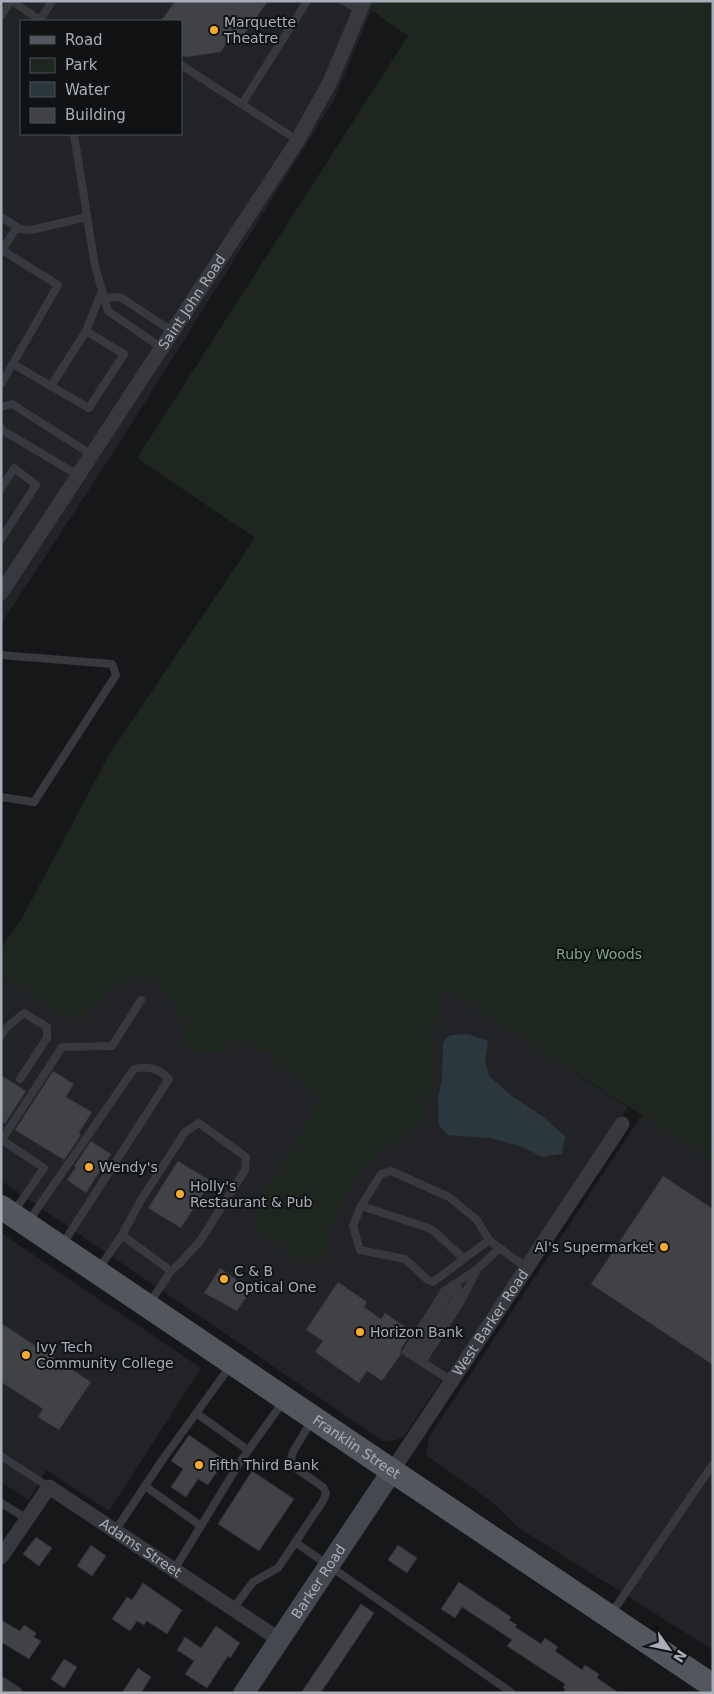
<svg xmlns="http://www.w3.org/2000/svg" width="714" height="1694" viewBox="0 0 714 1694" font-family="'DejaVu Sans',sans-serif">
<rect width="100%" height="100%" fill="#161719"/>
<!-- built -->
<g fill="#222326" fill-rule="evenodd">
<path d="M1 1H375L334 100 115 450 1 624ZM21 21H181V134H21Z"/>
<polygon points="139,974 161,986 178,1008 183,1043 219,1053 239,1043 268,1053 321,1101 300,1136 325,1252 338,1207 351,1184 381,1148 404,1138 429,1097 431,1058 436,1019 443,987 628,1107 404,1436 396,1440 383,1441 1,1181 1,975 64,1015 88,1014 108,991"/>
<polygon points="642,1115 713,1161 713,1650 519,1528 492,1502 426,1455 429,1437"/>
<polygon points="1,1233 201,1368 109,1511 46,1470 29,1500 1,1482"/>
</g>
<!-- green -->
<polygon fill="#1e271f" points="359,1 713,1 713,1161 443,987 436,1019 431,1058 429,1097 422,1121 404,1138 381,1149 351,1184 338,1207 325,1252 314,1265 287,1254 255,1225 262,1198 320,1101 268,1053 239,1043 218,1053 201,1054 183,1043 178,1008 161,986 139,974 108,991 88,1014 63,1015 1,975 1,948 21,920 109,755 255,538 137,458 408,36"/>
<!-- water -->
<polygon fill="#2c363d" points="468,1034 488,1041 485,1061 489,1076 512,1096 542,1116 565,1136 562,1154 542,1157 523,1147 490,1138 447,1135 439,1125 438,1099 442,1077 443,1042 450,1035"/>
<!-- building -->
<g fill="#404246" stroke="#303135">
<polygon points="175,1 268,1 239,42 229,39 221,52 187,57 181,55 181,21 161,21"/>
<polygon points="53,1071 74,1084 66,1097 92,1112 79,1133 81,1135 64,1160 15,1130"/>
<polygon points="1,1075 26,1091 5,1124 1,1121"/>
<polygon points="91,1141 111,1154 86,1193 67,1180 76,1167 74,1166"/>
<polygon points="178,1161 211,1181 181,1228 148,1208"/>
<polygon points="663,1176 713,1209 713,1365 591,1284"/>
<polygon points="220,1268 251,1290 237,1311 204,1293"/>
<polygon points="338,1282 367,1302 364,1307 381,1319 385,1313 412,1332 401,1349 401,1354 382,1381 367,1371 359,1383 315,1352 323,1341 306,1330"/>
<polygon points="1,1323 91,1382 59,1430 38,1417 43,1409 1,1382"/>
<polygon points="189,1435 225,1460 208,1485 198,1479 186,1497 171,1487 183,1469 171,1461"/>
<polygon points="252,1471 294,1499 259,1551 218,1524"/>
<polygon points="36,1537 52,1548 39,1566 23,1554"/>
<polygon points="91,1545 106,1556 92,1576 77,1566"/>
<polygon points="398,1545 417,1558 407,1573 388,1560"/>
<polygon points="459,1582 511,1617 509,1620 517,1625 515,1627 541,1644 545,1638 558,1647 555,1651 582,1670 585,1665 599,1674 597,1678 619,1693 563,1693 565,1689 563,1687 565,1684 507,1646 512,1640 462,1607 455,1618 441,1609"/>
<polygon points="143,1583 182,1610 167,1634 147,1621 144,1625 137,1621 130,1631 112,1619 127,1597 132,1600"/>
<polygon points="361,1604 374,1613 328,1682 320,1693 301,1693"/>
<polygon points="1,1620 20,1631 24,1625 36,1633 34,1637 41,1641 29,1659 1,1642"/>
<polygon points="216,1626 240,1643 230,1658 228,1656 207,1688 185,1674 194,1661 177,1650 185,1637 201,1648"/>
<polygon points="64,1659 77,1667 64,1688 51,1679"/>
<polygon points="138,1668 151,1677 141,1693 122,1693"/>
</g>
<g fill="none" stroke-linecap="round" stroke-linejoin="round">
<!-- lane -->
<g stroke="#37393e" stroke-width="8">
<polyline points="12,1 41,21"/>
<polyline points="343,1 360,10"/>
<polyline points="1,16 11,1"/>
<polyline points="40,20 52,1"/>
<polyline points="181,65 297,140"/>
<polyline points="242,104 307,1"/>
<polyline points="74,134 95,266 108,311 162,348"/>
<polyline points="1,217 20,229 31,230 87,217"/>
<polyline points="104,298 120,297 172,331"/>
<polyline points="13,364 51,386 86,331 102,291"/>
<polyline points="1,384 58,285 2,250 17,227"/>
<polyline points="51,386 89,408 124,354 86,331"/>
<polyline points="1,407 12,404 92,455"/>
<polyline points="1,427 2,430 78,475"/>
<polyline points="1,489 14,468 36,485 1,539"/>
<polyline points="1,655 112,664 116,675 34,802 1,797"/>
<polyline points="1,1036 7,1027 24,1013 47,1027 47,1038 20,1079"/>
<polyline points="2,1140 44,1168 13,1213"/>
<polyline points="1,1141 62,1047 112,1046 141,1000"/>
<polyline points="361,1206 426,1227 435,1232 464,1259"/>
<path d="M28 1222 134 1069C148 1065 159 1068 169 1079L62 1245"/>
<polyline points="122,1235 171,1271"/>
<polyline points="489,1240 433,1282 428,1280 405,1259 360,1250 353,1226 361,1206 381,1174 391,1171 449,1197 477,1220 489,1240 517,1261 528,1266"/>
<polyline points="98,1270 122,1235 141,1200 185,1132 199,1123 246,1157 245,1170 200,1241 179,1264 171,1271 149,1304"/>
<polyline points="474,1272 500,1248"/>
<polyline points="412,1355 449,1295 458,1287"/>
<polyline points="417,1359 461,1292"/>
<polyline points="422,1362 460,1303 476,1272"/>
<polyline points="452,1381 406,1352 444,1291 476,1270"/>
<polyline points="196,1413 248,1450"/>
<polyline points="1,1456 49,1487"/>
<polyline points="145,1486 201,1526"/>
<polyline points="1,1503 27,1519"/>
<polyline points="115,1531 163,1459 231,1365"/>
<polyline points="295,1542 512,1693"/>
<polyline points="174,1570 240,1462 283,1402"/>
<polyline points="233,1609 253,1582 278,1568 323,1501 326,1493 323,1487 294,1467 291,1459 293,1452 312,1420"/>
<polyline points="611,1614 713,1464"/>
</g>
<!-- street -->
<g stroke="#37393e" stroke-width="15">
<path id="s1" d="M1 593 296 143 330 82 364 1"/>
<path id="s2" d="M392 1471 622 1124"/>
<path id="s3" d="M1 1557 49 1487 280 1640"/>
<polyline points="1,1684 15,1693"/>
</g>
<!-- secondary -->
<path stroke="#45484e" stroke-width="21" id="s4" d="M244 1693 392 1471"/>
<!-- primary -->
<path stroke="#53565d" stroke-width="24" id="s5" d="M1 1207 367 1454 713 1686"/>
</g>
<!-- markers -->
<g fill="#f8aa2f" stroke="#111214" stroke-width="2">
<circle cx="214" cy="30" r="5"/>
<circle cx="89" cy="1167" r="5"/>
<circle cx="180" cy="1194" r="5"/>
<circle cx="664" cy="1247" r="5"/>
<circle cx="224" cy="1279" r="5"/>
<circle cx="360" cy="1332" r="5"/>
<circle cx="26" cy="1355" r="5"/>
<circle cx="199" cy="1465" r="5"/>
</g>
<g text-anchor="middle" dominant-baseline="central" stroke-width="4" stroke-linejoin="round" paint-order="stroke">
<!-- poi labels -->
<g font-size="14" fill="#a8aeb9" stroke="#111214" text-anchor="start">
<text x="224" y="22">Marquette<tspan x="224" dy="16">Theatre</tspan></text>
<text x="99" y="1167">Wendy's</text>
<text x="190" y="1186">Holly's<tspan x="190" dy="16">Restaurant &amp; Pub</tspan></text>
<text x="654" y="1247" text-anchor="end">Al's Supermarket</text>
<text x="234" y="1271">C &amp; B<tspan x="234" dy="16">Optical One</tspan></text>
<text x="370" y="1332">Horizon Bank</text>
<text x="36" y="1347">Ivy Tech<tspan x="36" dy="16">Community College</tspan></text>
<text x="209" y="1465">Fifth Third Bank</text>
</g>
<!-- street labels -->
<g font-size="14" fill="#a8aeb9" stroke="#111214">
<text stroke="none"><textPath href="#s1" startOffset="348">Saint John Road</textPath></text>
<text stroke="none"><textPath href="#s2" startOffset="178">West Barker Road</textPath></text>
<text stroke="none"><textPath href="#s5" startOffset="429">Franklin Street</textPath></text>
<text stroke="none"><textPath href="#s3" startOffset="195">Adams Street</textPath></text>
<text stroke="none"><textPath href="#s4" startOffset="134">Barker Road</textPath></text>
</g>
<!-- park labels -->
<g font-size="14" fill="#7ea57f" stroke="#111214">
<text x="599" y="954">Ruby Woods</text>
</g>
</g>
<!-- border -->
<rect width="714" height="1694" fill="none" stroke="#a8aeb9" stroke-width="5"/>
<!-- legend -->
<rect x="20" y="20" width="162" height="115" fill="#111214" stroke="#4d5056"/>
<rect x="30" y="36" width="25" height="8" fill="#53565d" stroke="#4d5056"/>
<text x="65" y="45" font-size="15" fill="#a8aeb9">Road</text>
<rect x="30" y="58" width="25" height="15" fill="#1e271f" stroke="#4d5056"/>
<text x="65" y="70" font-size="15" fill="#a8aeb9">Park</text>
<rect x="30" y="82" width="25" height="15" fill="#2c363d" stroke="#4d5056"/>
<text x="65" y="95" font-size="15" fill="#a8aeb9">Water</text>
<rect x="30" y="108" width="25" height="15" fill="#404246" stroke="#4d5056"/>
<text x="65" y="120" font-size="15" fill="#a8aeb9">Building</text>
<!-- north arrow -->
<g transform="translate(669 1649) rotate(123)" stroke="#111214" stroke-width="4" paint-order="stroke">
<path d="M0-4L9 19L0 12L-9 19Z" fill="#a8aeb9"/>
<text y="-8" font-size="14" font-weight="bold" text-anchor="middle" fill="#a8aeb9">N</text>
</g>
</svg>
